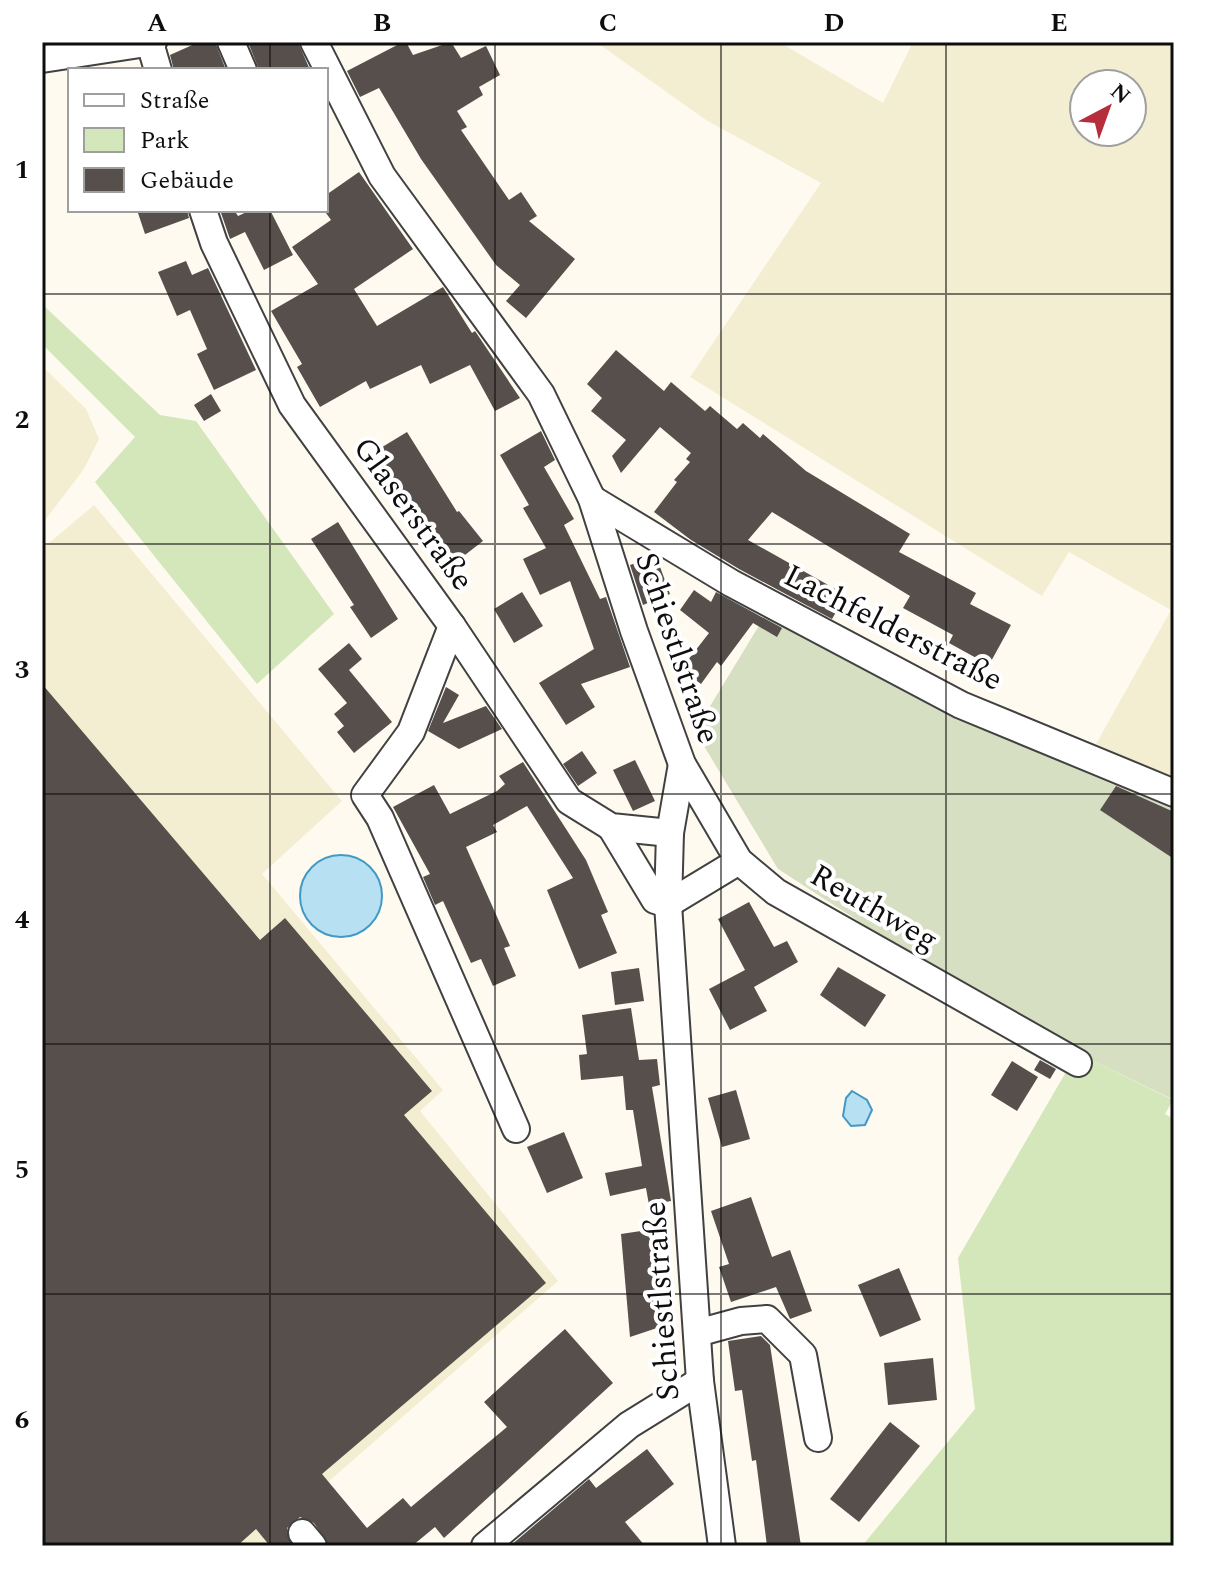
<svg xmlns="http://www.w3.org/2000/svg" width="1216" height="1588" viewBox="0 0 1216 1588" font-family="Spectral,serif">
<rect width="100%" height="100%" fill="#fefaf0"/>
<!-- farmland -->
<g fill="#f3eed1" fill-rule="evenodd">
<path d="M596 42H779L883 103 913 42H1174V779L1096 744 1171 610 1069 552 1042 596 690 377 821 183 706 120ZM1084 84H1132V132H1084Z"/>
<polygon points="42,366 86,409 99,439 84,469 42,524"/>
<polygon points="94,505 342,801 262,874 443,1090 420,1111 558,1281 296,1510 326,1546 42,1546 42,549"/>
</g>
<!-- green -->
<g fill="#d4e7bb">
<polygon points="42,304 160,415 196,421 334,614 257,684 95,482 135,437 42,344"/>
<polygon points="1077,1053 1173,1100 1165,1114 1174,1119 1174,1546 862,1546 975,1409 958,1258"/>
</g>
<!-- cemetery -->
<polygon fill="#d7dfc2" points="769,609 1174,808 1174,1100 1077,1053 908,953 778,869 695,731"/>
<!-- water -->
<g fill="#b7e0f3" stroke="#4299c6" stroke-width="2">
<circle cx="341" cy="896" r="41"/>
<polygon points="852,1091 867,1100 872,1110 865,1125 851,1126 843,1116 846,1098"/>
</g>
<!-- building -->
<g fill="#564f4b">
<polygon points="199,42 215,42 226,70 174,70 170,55"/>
<polygon points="248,42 298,42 310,70 259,70"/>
<polygon points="403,42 406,42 413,55 451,42 461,58 486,46 500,75 479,87 483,95 457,111 467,127 461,130 509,200 521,192 537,216 529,221 575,259 526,318 506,301 520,285 496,265 421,159 379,88 360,97 347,71"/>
<polygon points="359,172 413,249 354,289 377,326 443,287 472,333 475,331 520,398 495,411 470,365 430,384 421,365 370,389 366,381 320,407 297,367 302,364 271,311 318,284 292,247 331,220 326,213 326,195"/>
<polygon points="137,210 187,210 189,218 145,234"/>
<polygon points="220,210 234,210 238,216 251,210 270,210 293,255 264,270 245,232 230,239"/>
<polygon points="186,261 192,275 208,268 256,370 214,390 197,354 207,349 190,310 177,316 158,272"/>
<polygon points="616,350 664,391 671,382 705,411 710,406 737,429 743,423 760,438 763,434 806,471 910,534 899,552 976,593 970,604 1011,625 989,665 949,643 953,635 903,608 910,596 772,512 748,540 846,595 832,619 739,569 691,540 654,512 677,482 674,480 690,462 686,459 691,453 660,427 621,473 612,456 626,440 591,411 602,398 587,384"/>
<polygon points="211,394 221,411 204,421 194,405"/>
<polygon points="541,431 555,460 544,467 574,519 564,525 600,599 606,597 630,667 581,684 595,707 566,725 539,683 594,649 570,581 540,595 523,559 546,548 523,508 529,505 500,455"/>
<polygon points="407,432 457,512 459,511 483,541 452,565 411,512 374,452"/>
<polygon points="338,522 398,619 371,638 350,607 354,605 311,539"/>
<polygon points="656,556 670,594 643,605 630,565"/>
<polygon points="694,590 711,602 716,592 782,628 777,637 753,623 721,666 717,662 701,684 681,669 709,633 680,610"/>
<polygon points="522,592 543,626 514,643 494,609"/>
<polygon points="349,643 362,659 349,670 392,722 354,753 337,732 344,726 334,714 347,703 318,669"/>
<polygon points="42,684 260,940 285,918 432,1091 404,1115 546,1283 322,1474 367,1528 403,1498 411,1507 507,1427 484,1402 565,1329 613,1383 444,1538 435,1527 412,1546 329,1546 314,1523 300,1517 287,1528 292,1546 270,1546 256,1529 237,1546 42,1546"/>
<polygon points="446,687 459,695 443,723 486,706 502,729 459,749 428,731"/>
<polygon points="582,751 597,773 578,786 563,764"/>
<polygon points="635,760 655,801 633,811 613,770"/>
<polygon points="523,762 586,860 608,912 601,915 617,953 579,969 547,890 573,878 527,806 493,825 497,832 466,847 510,946 504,948 516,976 493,986 481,959 471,963 443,901 435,905 423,877 430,874 393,807 434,785 450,814 497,791 505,784 499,776"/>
<polygon points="1116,786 1174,812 1174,859 1100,810"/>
<polygon points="749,902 774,947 787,941 798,962 754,987 767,1011 730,1030 709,989 745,970 718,919"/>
<polygon points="838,967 886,995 865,1027 820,995"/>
<polygon points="639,968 644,1001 615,1005 611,972"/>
<polygon points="631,1008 639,1060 657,1059 660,1085 652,1087 671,1201 649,1205 646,1188 610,1196 605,1173 642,1166 633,1110 626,1110 623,1076 581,1080 579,1055 587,1054 582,1015"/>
<polygon points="1040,1060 1056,1069 1050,1079 1034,1070"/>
<polygon points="1012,1061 1038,1077 1017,1111 991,1095"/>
<polygon points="736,1090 750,1139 722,1147 708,1098"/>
<polygon points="564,1132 583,1178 547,1193 527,1147"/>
<polygon points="751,1197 772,1257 790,1250 812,1311 790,1319 776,1287 731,1302 719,1267 729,1264 711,1211"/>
<polygon points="654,1229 663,1326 630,1337 621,1234"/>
<polygon points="899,1268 921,1320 880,1337 858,1285"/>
<polygon points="761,1336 770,1345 801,1546 767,1546 756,1460 752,1461 742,1390 735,1391 728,1341"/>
<polygon points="933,1358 937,1400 888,1405 884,1363"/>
<polygon points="890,1422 920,1446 859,1522 830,1499"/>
<polygon points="647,1449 674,1484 625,1522 645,1546 510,1546 589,1479 596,1488"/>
</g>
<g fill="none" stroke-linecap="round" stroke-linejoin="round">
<!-- minor casing -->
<g stroke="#414141" stroke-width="30">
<g id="minor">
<polyline points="231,42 243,70"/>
<polyline points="314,42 382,176 541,394 592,499 634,631 682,764 739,861 776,892 1078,1063"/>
<polyline points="150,43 158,70"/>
<polyline points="42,59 153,42"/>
<polyline points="203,210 214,243 292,405 452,626 569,801 611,827 670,833"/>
<polyline points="592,499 731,583 961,705 1174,793"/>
<polyline points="452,626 411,732 365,795 380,818 516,1129"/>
<polyline points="682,764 670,833 668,904 700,1381 722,1546"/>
<polyline points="611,827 655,900 668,904 739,861"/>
<polyline points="697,1333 741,1321 767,1319 803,1355 818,1438"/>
<polyline points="302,1533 313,1546"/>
<polyline points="485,1546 629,1425 700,1381"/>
</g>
</g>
<!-- minor -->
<use href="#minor" stroke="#fff" stroke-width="26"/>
</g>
<!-- grid -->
<path fill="none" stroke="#0e0e0e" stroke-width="2" stroke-opacity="0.55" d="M270 42V70M495 42V1546M721 42V1546M946 42V1546M270 210V1546M42 294H1174M42 544H1174M42 794H1174M42 1044H1174M42 1294H1174"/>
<g text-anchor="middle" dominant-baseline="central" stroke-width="8" stroke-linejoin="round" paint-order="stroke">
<!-- street labels -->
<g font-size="32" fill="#0e0e0e" stroke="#fff">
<text transform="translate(413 514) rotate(54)">Glaserstraße</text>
<text transform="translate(893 628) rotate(27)">Lachfelderstraße</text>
<text transform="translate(677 648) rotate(71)">Schiestlstraße</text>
<text transform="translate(874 908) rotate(30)">Reuthweg</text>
<text transform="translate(662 1301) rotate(-94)">Schiestlstraße</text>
</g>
</g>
<!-- border -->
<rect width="1216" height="1588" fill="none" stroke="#ffffff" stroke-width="88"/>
<!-- legend -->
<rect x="68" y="68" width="260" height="144" fill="#ffffff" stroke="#9f9f9f" stroke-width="2"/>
<rect x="84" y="94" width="40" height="12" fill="#ffffff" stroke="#9f9f9f" stroke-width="2"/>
<text x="140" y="108" font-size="24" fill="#0e0e0e">Straße</text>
<rect x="84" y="128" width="40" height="24" fill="#d4e7bb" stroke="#9f9f9f" stroke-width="2"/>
<text x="140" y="148" font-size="24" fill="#0e0e0e">Park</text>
<rect x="84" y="168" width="40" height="24" fill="#564f4b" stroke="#9f9f9f" stroke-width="2"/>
<text x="140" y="188" font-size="24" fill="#0e0e0e">Gebäude</text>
<!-- north arrow -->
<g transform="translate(1108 108) rotate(41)"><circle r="38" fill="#ffffff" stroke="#9f9f9f" stroke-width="2"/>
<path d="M0-6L14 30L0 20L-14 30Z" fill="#b62d3c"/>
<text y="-12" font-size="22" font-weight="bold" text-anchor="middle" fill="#0e0e0e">N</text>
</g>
<rect x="44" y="44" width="1128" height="1500" fill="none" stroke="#0e0e0e" stroke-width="3"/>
<g font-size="26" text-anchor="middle" font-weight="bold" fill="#0e0e0e">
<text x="157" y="31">A</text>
<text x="382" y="31">B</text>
<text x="608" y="31">C</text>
<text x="834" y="31">D</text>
<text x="1059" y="31">E</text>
<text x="22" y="178">1</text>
<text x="22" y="428">2</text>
<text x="22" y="678">3</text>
<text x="22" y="928">4</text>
<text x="22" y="1178">5</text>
<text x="22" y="1428">6</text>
</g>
</svg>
